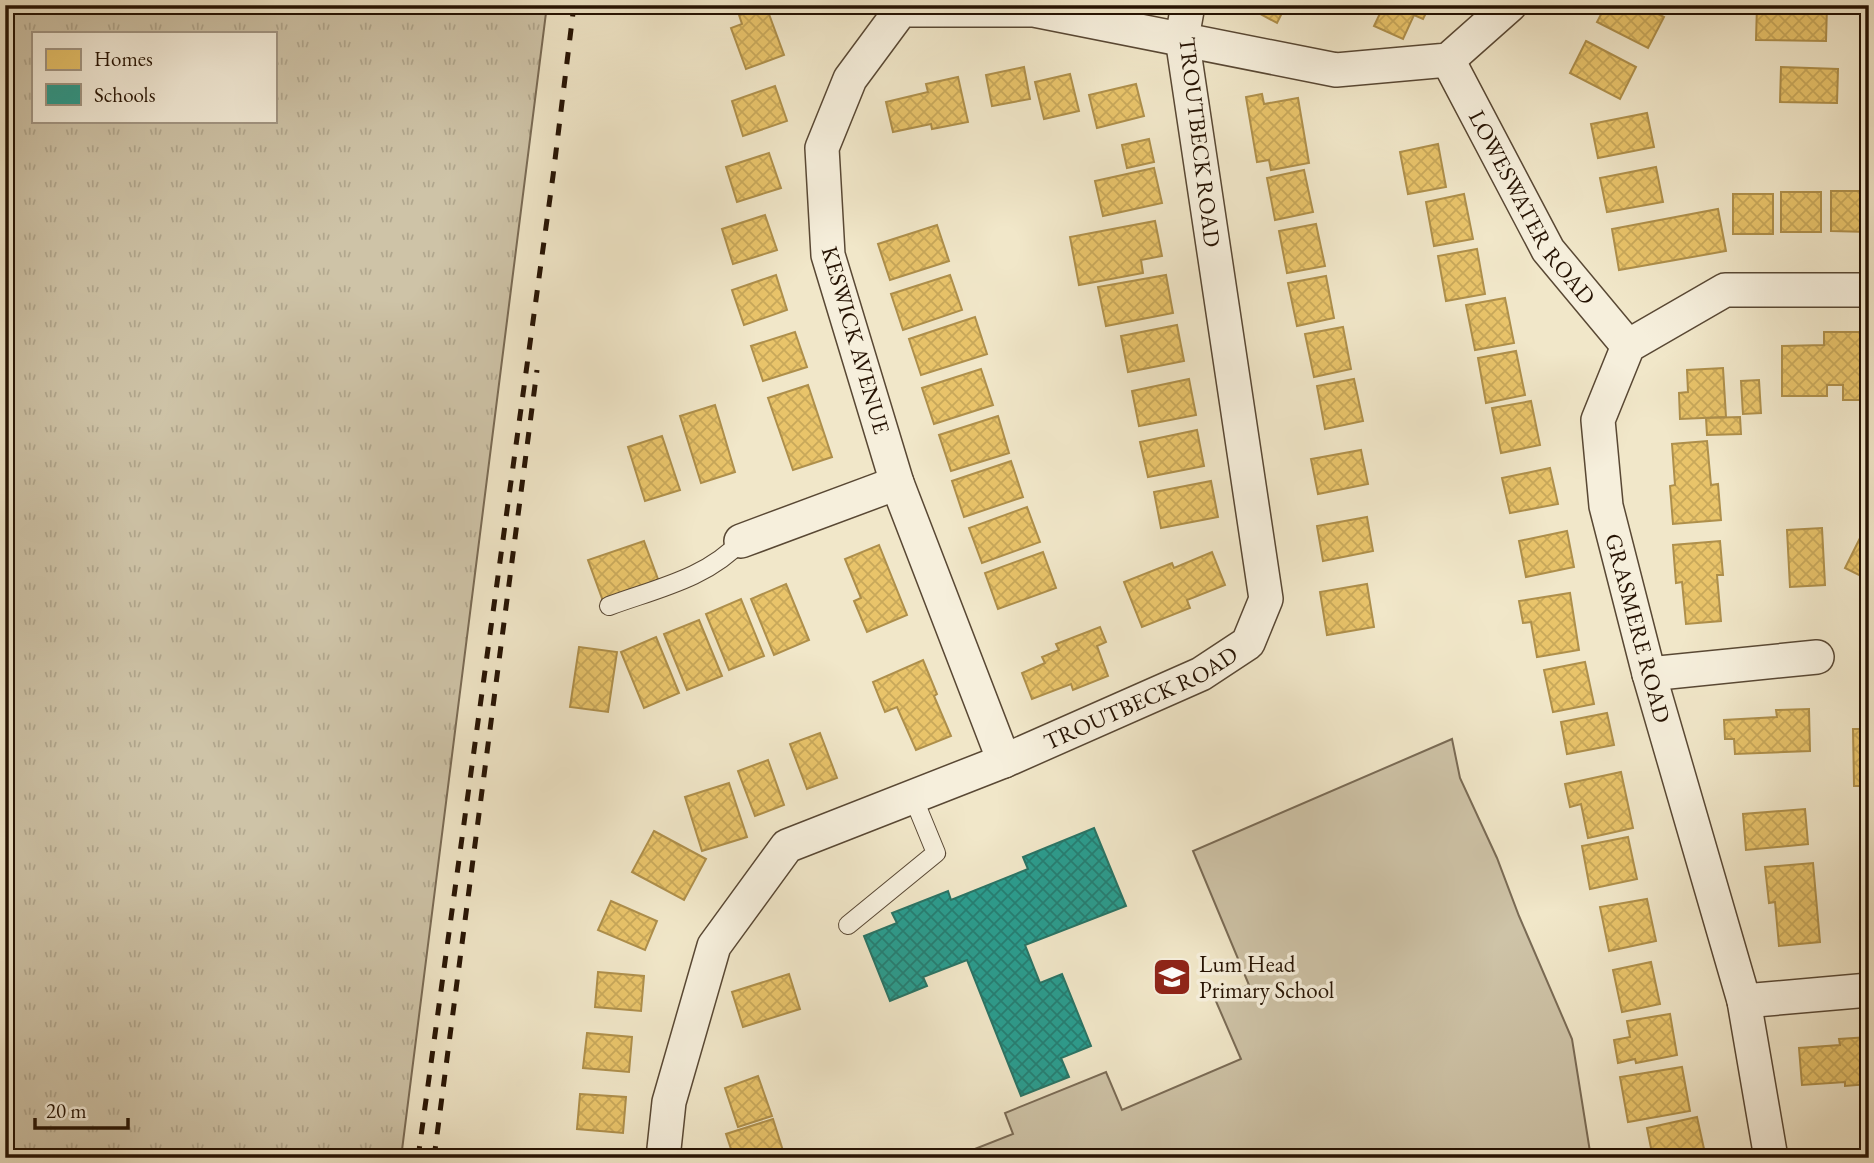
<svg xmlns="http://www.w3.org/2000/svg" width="1874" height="1163" viewBox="0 0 1874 1163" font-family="'EB Garamond',serif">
<defs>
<pattern id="grass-tufts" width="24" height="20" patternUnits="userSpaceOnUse" patternTransform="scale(1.75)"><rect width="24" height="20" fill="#cec3a7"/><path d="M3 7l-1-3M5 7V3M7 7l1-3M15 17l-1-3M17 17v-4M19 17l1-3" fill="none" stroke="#b1a78e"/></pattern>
<pattern id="homes-cross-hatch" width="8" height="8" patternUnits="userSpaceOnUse" patternTransform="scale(1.75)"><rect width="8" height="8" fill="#e9c46a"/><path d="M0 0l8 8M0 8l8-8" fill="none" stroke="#c8a85a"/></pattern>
<pattern id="schools-cross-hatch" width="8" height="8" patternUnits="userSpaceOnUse" patternTransform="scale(1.75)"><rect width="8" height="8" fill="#2a9d8f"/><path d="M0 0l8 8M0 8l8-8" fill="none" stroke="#247f73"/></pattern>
</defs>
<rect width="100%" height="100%" fill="#f1e7c9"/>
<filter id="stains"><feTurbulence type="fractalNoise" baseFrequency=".00286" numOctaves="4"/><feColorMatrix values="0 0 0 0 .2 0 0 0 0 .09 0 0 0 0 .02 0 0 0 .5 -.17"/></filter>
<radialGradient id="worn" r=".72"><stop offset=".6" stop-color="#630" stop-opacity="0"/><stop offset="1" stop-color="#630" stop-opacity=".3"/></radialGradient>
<!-- grass -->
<path fill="url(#grass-tufts)" stroke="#7a6b55" stroke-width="2" fill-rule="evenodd" d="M9 5H547L401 1158H5V7ZM33 33H275V121H33Z"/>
<!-- park -->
<polygon fill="#cec3a7" stroke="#7a6b55" stroke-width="2" points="1452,739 1460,778 1497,858 1519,916 1572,1039 1591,1158 952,1158 1013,1134 1005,1113 1106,1072 1122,1110 1241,1059 1215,999 1249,985 1193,851"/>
<!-- homes -->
<g fill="url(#homes-cross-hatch)" stroke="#ae8f4b" stroke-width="2">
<polygon points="1244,5 1286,5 1277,23"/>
<polygon points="1384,5 1430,5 1423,19 1414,15 1403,39 1374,26"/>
<polygon points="1606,5 1640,5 1664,17 1648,48 1597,22"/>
<polygon points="1757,5 1827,6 1826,41 1756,40"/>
<polygon points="766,6 784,55 746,69 731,28 742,24 739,15"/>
<polygon points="1586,41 1636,67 1620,99 1570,73"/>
<polygon points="1024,67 1030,99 992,106 986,75"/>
<polygon points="1781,67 1838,69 1837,103 1780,102"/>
<polygon points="1070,74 1079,111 1044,119 1035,82"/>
<polygon points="958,77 968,122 932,129 931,124 893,132 886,102 928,92 926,84"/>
<polygon points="1136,84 1144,116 1097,128 1089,95"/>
<polygon points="775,86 787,121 743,136 732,101"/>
<polygon points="1262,94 1264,104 1298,98 1309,163 1271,170 1269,160 1257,162 1246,97"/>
<polygon points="1647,113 1654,147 1598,158 1591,124"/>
<polygon points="1149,139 1154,162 1127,168 1122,145"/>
<polygon points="1438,144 1446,187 1408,194 1400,152"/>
<polygon points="769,153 781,188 737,202 726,167"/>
<polygon points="1656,167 1663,202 1607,212 1600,178"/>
<polygon points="1154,168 1162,203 1103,216 1095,181"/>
<polygon points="1304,170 1313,212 1275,220 1267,178"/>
<polygon points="1831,191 1869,191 1869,232 1831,231"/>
<rect x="1781" y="192" width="40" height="40"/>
<polygon points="1464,194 1473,239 1434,246 1426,202"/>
<rect x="1733" y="194" width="40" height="40"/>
<polygon points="1718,209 1726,251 1619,270 1612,229"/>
<polygon points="765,215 777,250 733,264 722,229"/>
<polygon points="1155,221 1162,256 1141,260 1143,273 1079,285 1070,237"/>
<polygon points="1316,224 1325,266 1287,273 1279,231"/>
<polygon points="937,225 949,261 890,280 878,244"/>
<polygon points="1477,249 1485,294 1446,301 1438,256"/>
<polygon points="776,275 787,310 744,325 732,290"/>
<polygon points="950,275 962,310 903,330 891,294"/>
<polygon points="1166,275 1173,313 1106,326 1098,287"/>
<polygon points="1326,276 1334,318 1297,326 1288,283"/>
<polygon points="1505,298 1514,343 1475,350 1466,305"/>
<polygon points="975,317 987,354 921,375 909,339"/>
<polygon points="1177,325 1184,361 1128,372 1121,336"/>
<polygon points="1343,327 1351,369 1314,377 1305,334"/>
<polygon points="795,332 807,367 763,381 751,346"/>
<polygon points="1824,332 1860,332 1861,400 1843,400 1843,385 1827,385 1827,396 1782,396 1782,346 1824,345"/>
<polygon points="1516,351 1525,395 1486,403 1478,358"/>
<polygon points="1723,368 1726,417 1680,419 1679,393 1688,392 1687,370"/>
<polygon points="981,369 993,405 934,424 922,388"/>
<polygon points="1189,379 1196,415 1139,426 1132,391"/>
<polygon points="1354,379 1363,421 1325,429 1317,386"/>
<polygon points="1759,380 1761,413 1743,414 1741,381"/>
<polygon points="808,385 832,457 793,470 768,398"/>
<polygon points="1531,401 1540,445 1501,453 1492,408"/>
<polygon points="715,405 735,472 701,483 680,416"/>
<polygon points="998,416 1009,453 951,471 939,435"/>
<polygon points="1740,417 1741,434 1707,435 1706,418"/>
<polygon points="1197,430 1204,466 1148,477 1140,442"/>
<polygon points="662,436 680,490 645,501 628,447"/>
<polygon points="1707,441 1711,485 1718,484 1721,520 1673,524 1670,486 1675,485 1672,444"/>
<polygon points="1361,450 1368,484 1318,494 1311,459"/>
<polygon points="1011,461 1023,497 964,517 952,481"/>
<polygon points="1550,468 1558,504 1510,513 1502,478"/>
<polygon points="1211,481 1218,517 1161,528 1154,492"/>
<polygon points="1027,507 1040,542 982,563 969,528"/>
<polygon points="1367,517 1373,551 1323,561 1317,526"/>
<polygon points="1869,520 1869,580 1845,568"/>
<polygon points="1822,528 1825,585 1790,587 1787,530"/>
<polygon points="1567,531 1574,567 1526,577 1519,541"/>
<polygon points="644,541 659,582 603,601 588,560"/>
<polygon points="1720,541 1723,575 1717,575 1721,621 1686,624 1682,582 1676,583 1673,545"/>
<polygon points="879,545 907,615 867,632 854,601 861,598 845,559"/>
<polygon points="1043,552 1056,588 998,609 985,573"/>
<polygon points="1212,552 1225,585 1187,600 1190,608 1142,627 1124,582 1172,563 1174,568"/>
<polygon points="786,584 809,640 774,655 751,599"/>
<polygon points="1367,584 1374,627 1327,635 1320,592"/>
<polygon points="1570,593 1579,650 1537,657 1531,622 1523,623 1519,601"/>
<polygon points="741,599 764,656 729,670 706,614"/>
<polygon points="699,620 722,676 687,690 664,634"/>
<polygon points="1100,627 1106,642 1097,646 1108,676 1073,690 1071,684 1032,699 1022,673 1045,663 1042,657 1059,650 1056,644"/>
<polygon points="656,637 679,693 644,708 621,652"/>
<polygon points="579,647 617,652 608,712 570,707"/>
<polygon points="923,660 937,694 934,696 951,736 916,750 897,707 885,712 873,682"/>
<polygon points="1585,662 1594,704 1553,712 1544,670"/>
<polygon points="1809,709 1810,751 1735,754 1734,739 1725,739 1724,720 1777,717 1776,710"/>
<polygon points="1607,713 1614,745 1567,754 1561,722"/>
<polygon points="1853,729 1869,729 1869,786 1854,786"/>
<polygon points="820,733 837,778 807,789 790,744"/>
<polygon points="768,760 784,805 755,816 738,771"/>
<polygon points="1621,772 1633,828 1588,838 1581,804 1570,807 1565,784"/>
<polygon points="729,783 747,837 702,851 685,797"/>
<polygon points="1805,809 1808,844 1746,850 1743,814"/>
<polygon points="654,831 706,859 684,900 632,872"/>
<polygon points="1628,837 1637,879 1590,889 1582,846"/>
<polygon points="1813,863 1820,942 1779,946 1775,902 1769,903 1765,867"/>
<polygon points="1647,899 1656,941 1609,951 1600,907"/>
<polygon points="611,901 657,921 645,950 598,930"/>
<polygon points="1651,962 1660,1004 1622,1012 1613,970"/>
<polygon points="598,972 644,976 641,1011 595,1007"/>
<polygon points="789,974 800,1009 743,1027 732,992"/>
<polygon points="1670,1014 1677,1055 1636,1063 1635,1059 1618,1063 1614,1040 1630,1037 1627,1021"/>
<polygon points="587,1033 632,1037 629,1072 583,1068"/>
<polygon points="1869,1037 1869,1084 1845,1086 1845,1082 1802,1085 1799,1048 1840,1045 1839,1039"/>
<polygon points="1682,1067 1690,1111 1628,1122 1620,1077"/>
<polygon points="758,1076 772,1116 738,1127 725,1088"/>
<polygon points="580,1094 626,1097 623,1133 577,1129"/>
<polygon points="1697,1117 1706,1158 1653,1158 1647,1128"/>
<polygon points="773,1119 785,1157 734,1158 726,1134"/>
</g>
<!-- schools -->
<polygon fill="url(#schools-cross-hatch)" stroke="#297465" stroke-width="2" points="1094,828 1126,906 1025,945 1040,983 1062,974 1091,1046 1061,1058 1069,1077 1021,1096 967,960 923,977 927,986 890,1001 864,936 897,923 892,913 948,891 951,900 1028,869 1023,857"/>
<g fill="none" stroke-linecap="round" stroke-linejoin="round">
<!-- service casing -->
<g stroke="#594834" stroke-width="20">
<g id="service">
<path d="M609 606C655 589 708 578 741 541"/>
<polyline points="848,925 936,853 913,797"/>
</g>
</g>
<!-- minor casing -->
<g stroke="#594834" stroke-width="36">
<g id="minor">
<path id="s1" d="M1448 60 1548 250 1628 346"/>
<polyline points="741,541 897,483"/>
<polyline points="1649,674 1817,657"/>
<polyline points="1004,761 897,483 828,255 822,148 850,79 901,10 1034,10 1336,70 1448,60 1510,5"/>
<polyline points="1744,1001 1869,990"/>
<path id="s2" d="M663 1158 669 1102 714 946 787 846 1004 761 1201 674 1248 643 1266 599 1182 38 1188 5"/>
<polyline points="1771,1158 1744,1001 1649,674 1606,506 1598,420 1628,346 1725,290 1869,290"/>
</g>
</g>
<!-- service -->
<use href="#service" stroke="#f6efdc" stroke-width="18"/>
<!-- minor -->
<use href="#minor" stroke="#f6efdc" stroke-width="33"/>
<!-- rail -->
<g stroke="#261303" stroke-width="5" stroke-dasharray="12 12" stroke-linecap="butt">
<polyline points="418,1158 553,176 574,5"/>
<polyline points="434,1158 537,370"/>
</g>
</g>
<!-- icons -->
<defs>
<g id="school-square" transform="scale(2.0125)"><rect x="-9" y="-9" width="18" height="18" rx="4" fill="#8f2418" stroke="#f6efdc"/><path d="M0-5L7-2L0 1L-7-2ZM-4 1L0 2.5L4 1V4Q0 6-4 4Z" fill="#fff"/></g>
</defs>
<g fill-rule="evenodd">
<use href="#school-square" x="1172" y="977"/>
</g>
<g text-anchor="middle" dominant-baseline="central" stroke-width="7" stroke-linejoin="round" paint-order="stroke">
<!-- street labels -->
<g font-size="23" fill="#261303" stroke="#f6efdc">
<text transform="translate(1200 142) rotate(83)">TROUTBECK ROAD</text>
<text stroke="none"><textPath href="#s1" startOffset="170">LOWESWATER ROAD</textPath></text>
<text transform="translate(856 340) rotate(74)">KESWICK AVENUE</text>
<text transform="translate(1638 628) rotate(75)">GRASMERE ROAD</text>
<text stroke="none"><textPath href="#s2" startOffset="726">TROUTBECK ROAD</textPath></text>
</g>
<!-- poi labels -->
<g font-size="23" fill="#261303" stroke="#f6efdc" text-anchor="start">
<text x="1199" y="964">Lum Head<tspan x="1199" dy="26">Primary School</tspan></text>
</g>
</g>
<!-- margin -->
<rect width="1874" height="1163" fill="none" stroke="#f1e7c9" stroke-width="28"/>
<rect x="7" y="7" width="1860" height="1149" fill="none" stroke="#261303" stroke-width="3.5"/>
<rect x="14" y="14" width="1846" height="1135" fill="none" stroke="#261303" stroke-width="2"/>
<!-- legend -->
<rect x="32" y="32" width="245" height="91" fill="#f6efdc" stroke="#a39785" stroke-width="2"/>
<rect x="46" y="49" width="35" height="21" fill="#e9c46a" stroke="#a39785" stroke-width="2"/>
<text x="94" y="66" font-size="21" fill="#261303">Homes</text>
<rect x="46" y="84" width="35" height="21" fill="#2a9d8f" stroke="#a39785" stroke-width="2"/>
<text x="94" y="102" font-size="21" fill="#261303">Schools</text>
<!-- scale -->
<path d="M35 1118v10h93v-10" fill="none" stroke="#261303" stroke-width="3.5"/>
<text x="46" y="1118" font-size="21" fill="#261303" stroke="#f6efdc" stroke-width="5" paint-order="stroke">20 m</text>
<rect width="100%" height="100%" filter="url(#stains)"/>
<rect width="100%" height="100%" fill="url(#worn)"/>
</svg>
